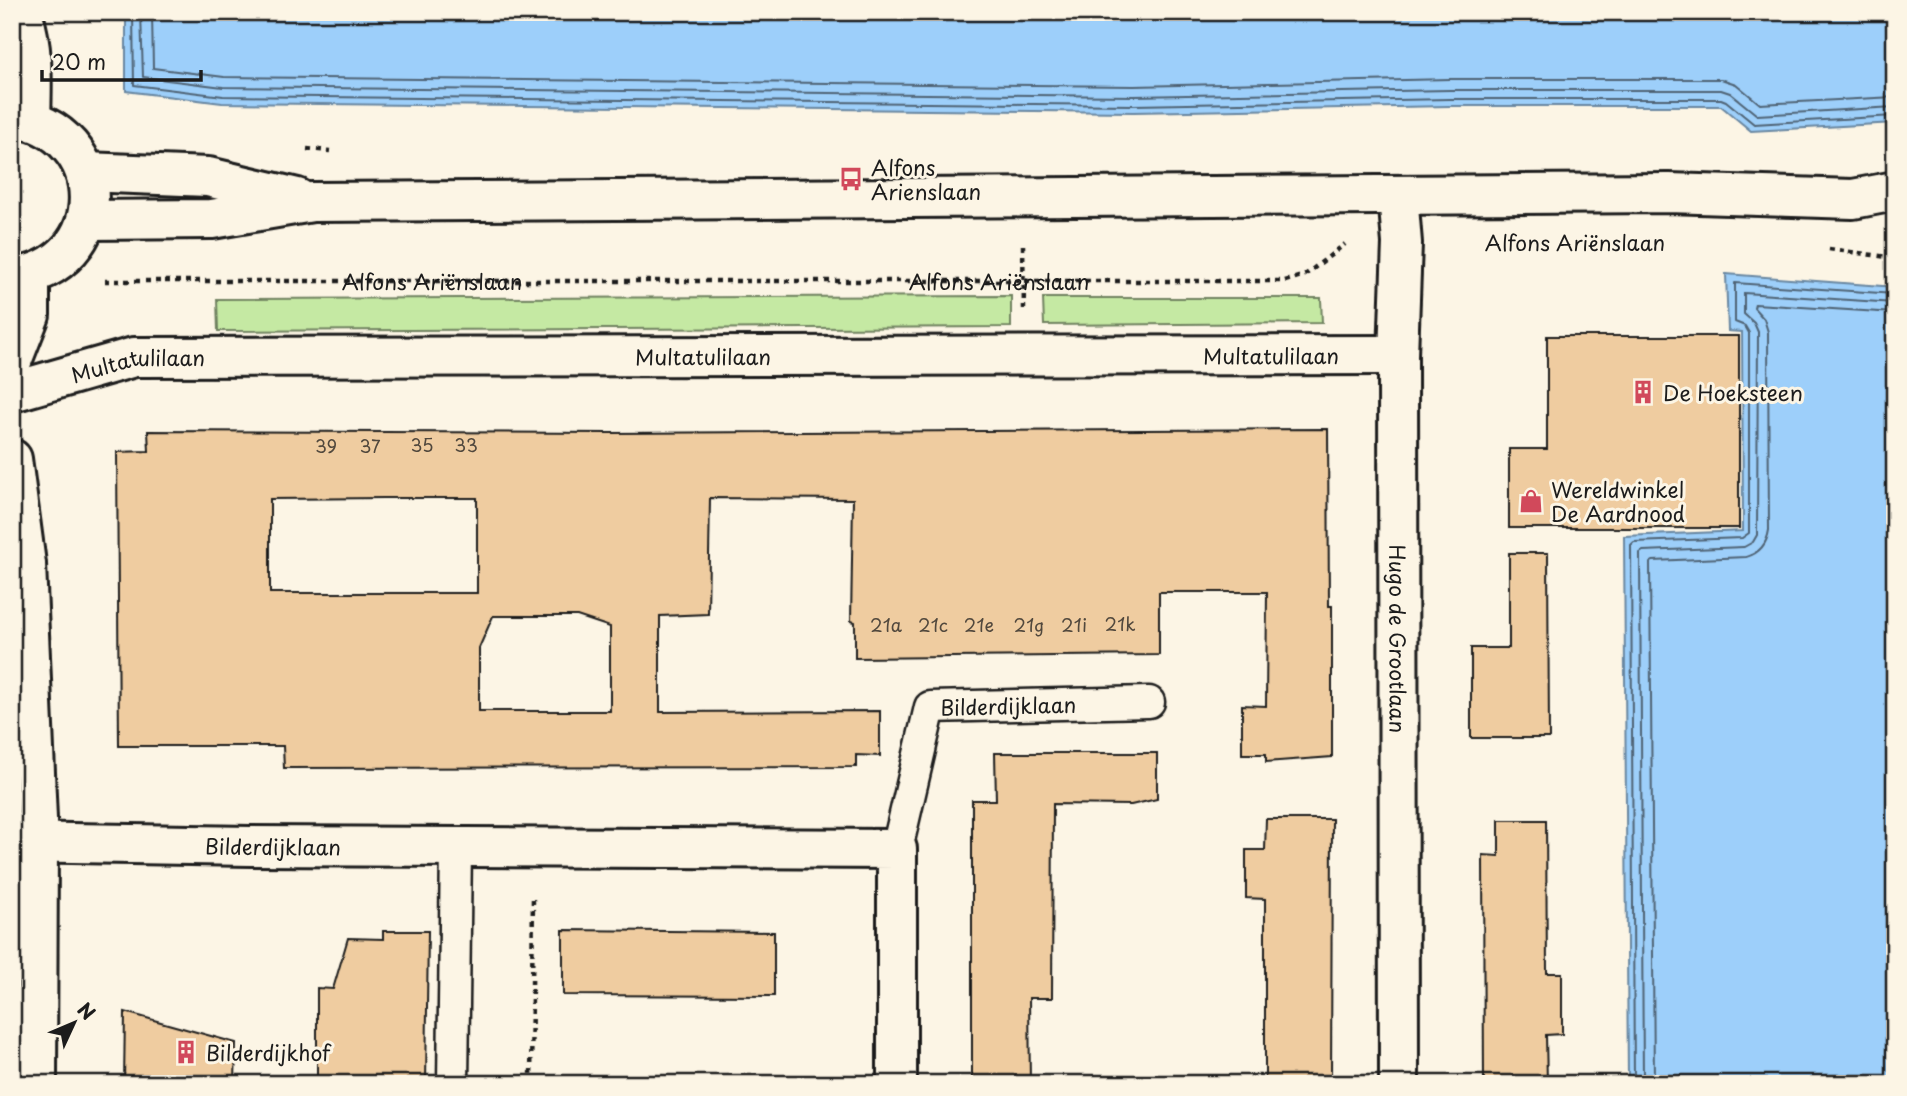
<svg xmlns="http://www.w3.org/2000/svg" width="1907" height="1096" viewBox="0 0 1907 1096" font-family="'Playpen Sans',sans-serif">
<rect width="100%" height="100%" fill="#fcf5e5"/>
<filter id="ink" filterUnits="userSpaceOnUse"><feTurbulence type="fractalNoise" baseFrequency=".0143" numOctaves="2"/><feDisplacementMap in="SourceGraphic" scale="14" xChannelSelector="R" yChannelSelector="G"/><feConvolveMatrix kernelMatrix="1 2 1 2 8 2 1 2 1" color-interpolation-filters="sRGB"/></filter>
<g filter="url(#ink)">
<!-- green -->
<g fill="#c5e9a3" stroke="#708260" stroke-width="2">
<polygon points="1011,296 1011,327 218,331 217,299"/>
<polygon points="1043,298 1321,298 1322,323 1044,325"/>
</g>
<!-- water -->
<g fill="#9dcffa" stroke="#6987a1" stroke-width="2">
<polygon points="126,12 1895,12 1895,123 1751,131 1721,106 1450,106 1134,112 222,103 126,91"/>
<polygon points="1726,274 1895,287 1895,1084 1628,1084 1624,536 1743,531 1742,332 1728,331"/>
</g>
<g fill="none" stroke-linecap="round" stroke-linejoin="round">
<!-- shore -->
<g stroke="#506475" stroke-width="2">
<polyline points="133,12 134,85 223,96 1134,105 1450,99 1721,99 1726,101 1754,124 1895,116"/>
<polyline points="141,12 143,77 223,87 1134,96 1450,90 1721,90 1730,93 1757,115 1895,107"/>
<polyline points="152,12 153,68 224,77 1134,86 1450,79 1721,79 1736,84 1760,104 1895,97"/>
<polyline points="1634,1084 1631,545 1634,542 1742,538 1749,533 1749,333 1745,326 1735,322 1735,283 1895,294"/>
<polyline points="1643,1084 1640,553 1643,551 1744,547 1753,542 1757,535 1758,332 1754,323 1744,314 1744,293 1895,303"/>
<path d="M1654 1084 1650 563 1653 561 1746 557C1760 553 1767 544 1769 530L1768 332 1764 319 1754 308 1755 304 1895 313"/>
</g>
</g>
<!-- building -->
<g fill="#efcca0" stroke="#1c1c1c" stroke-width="2" fill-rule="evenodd">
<polygon points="1547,336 1739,336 1739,528 1509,528 1509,449 1547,449"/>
<path d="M1328 429 1329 606H1332V757L1266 762V754H1242V705L1266 706 1267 592H1159V655L855 658V622L851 621 853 499 710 498 708 614 660 616V712L880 711V756L856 755V767L284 768 283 746H119L117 452 149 451 148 431 610 433ZM384 498H477V593H270V499ZM493 616H577L610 627V711H479V648Z"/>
<polygon points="1509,553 1548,553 1549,738 1471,738 1471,648 1509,648"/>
<polygon points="995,753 1157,753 1157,799 1131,805 1053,804 1052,998 1029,998 1030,1084 972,1084 972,800 996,800"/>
<polygon points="1266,819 1332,819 1331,1084 1265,1084 1265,899 1246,898 1246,850 1265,850"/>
<polygon points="1499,820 1546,820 1547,973 1562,973 1562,1034 1546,1035 1547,1084 1484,1084 1483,855 1499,856"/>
<polygon points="563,930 774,932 774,996 563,995"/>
<polygon points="383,931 428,931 426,1084 317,1084 317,988 333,989 348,938 383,939"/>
<polygon points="125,1012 236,1043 235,1084 124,1084"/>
</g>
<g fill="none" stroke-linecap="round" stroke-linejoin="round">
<!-- lane casing -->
<g stroke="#1c1c1c" stroke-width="35">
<g id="lane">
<path id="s2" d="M897 849 930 707 1149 702"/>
<polyline points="453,1084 456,847"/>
</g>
</g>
<!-- street casing -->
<g stroke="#1c1c1c" stroke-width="44">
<g id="street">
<path d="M22 12C34 50 32 81 31 120"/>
<path id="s3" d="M1398 195 1402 243 1398 355 1399 1084"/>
<polyline points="12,361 30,315 30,276"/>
<path id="s4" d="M12 392 134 357 1398 355"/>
<polyline points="12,459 26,564 38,842 37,1084"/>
<path id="s5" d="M12 842 250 846 897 849V1084"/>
</g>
</g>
<!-- secondary casing -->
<g stroke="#1c1c1c" stroke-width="44">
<g id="secondary">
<path d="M12 117C114 130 115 266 12 278"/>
<polyline points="85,172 208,177 297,198"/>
<polyline points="87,220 212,219 312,202 1669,193 1853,199 1895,191"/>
</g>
</g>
<!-- path -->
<g stroke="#1c1c1c" stroke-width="4.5" stroke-dasharray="5 5" stroke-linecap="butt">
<polyline points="307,149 330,151"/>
<polyline points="1023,245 1024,309"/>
<polyline points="1829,249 1895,258"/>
<path id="s1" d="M105 281H1285L1305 275 1345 244"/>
<polyline points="531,1080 792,1084"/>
<polyline points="531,1084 533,896"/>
</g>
<!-- lane -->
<use href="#lane" stroke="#fcf5e5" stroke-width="30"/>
<!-- street -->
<use href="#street" stroke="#fcf5e5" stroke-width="38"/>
<!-- secondary -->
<use href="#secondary" stroke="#fcf5e5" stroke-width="38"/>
</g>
</g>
<!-- icons -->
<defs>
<g id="bus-bare" transform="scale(1.89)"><path d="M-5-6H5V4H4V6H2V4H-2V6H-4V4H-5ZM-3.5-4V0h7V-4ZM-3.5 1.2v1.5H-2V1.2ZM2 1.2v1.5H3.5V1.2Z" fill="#d1495b" stroke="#fcf5e5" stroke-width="2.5" paint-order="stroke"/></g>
<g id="building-bare" transform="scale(1.89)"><path d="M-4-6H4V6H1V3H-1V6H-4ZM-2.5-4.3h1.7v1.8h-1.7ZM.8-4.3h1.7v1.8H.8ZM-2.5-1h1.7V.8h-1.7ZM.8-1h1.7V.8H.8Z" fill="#d1495b" stroke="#fcf5e5" stroke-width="2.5" paint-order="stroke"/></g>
<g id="shop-bare" transform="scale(1.89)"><path d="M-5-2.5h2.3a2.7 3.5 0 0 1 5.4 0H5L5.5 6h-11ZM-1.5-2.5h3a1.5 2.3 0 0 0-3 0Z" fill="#d1495b" stroke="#fcf5e5" stroke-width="2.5" paint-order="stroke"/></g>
</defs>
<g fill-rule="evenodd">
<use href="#bus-bare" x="851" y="179"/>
<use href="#building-bare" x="1643" y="392"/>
<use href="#shop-bare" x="1531" y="501"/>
<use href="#building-bare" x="186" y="1052"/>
</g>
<g text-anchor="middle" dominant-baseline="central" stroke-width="6" stroke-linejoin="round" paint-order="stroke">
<!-- number labels -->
<g font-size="18" fill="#51483d">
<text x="422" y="444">35</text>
<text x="466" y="444">33</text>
<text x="326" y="445">39</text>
<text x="370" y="445">37</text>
<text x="1120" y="623">21k</text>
<text x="886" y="624">21a</text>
<text x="933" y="624">21c</text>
<text x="979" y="624">21e</text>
<text x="1029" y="624">21g</text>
<text x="1074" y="624">21i</text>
</g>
<!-- poi labels -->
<g font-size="21" fill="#1c1c1c" stroke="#fcf5e5" text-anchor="start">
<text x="871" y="167">Alfons<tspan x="871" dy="24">Arienslaan</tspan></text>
<text x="1663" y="392">De Hoeksteen</text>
<text x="1551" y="489">Wereldwinkel<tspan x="1551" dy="24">De Aardnood</tspan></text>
<text x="206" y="1052">Bilderdijkhof</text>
</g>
<!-- street labels -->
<g font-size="21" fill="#1c1c1c" stroke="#fcf5e5">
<text x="1575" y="242">Alfons Ariënslaan</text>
<text stroke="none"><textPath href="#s1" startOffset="327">Alfons Ariënslaan</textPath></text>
<text stroke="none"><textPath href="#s1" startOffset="894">Alfons Ariënslaan</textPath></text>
<text stroke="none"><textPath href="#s4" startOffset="1264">Multatulilaan</textPath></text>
<text stroke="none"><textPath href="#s4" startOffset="696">Multatulilaan</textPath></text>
<text stroke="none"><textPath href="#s4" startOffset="130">Multatulilaan</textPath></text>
<text stroke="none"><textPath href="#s3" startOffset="444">Hugo de Grootlaan</textPath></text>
<text stroke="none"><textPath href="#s2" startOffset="224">Bilderdijklaan</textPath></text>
<text stroke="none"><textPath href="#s5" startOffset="261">Bilderdijklaan</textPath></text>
</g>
</g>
<!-- margin -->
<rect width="1907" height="1096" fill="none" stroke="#fcf5e5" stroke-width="42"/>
<rect x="21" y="21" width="1865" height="1054" fill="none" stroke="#1c1c1c" stroke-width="2.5" filter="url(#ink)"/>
<!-- north arrow -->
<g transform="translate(74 1023) rotate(46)" stroke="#fcf5e5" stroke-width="5" paint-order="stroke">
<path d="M0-5L12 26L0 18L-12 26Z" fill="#1c1c1c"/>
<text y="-10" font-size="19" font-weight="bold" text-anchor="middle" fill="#1c1c1c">N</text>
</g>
<!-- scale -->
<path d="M42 70v10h159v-10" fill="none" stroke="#1c1c1c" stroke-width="3.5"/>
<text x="52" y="70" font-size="21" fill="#1c1c1c" stroke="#fcf5e5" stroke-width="5" paint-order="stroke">20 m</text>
</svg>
